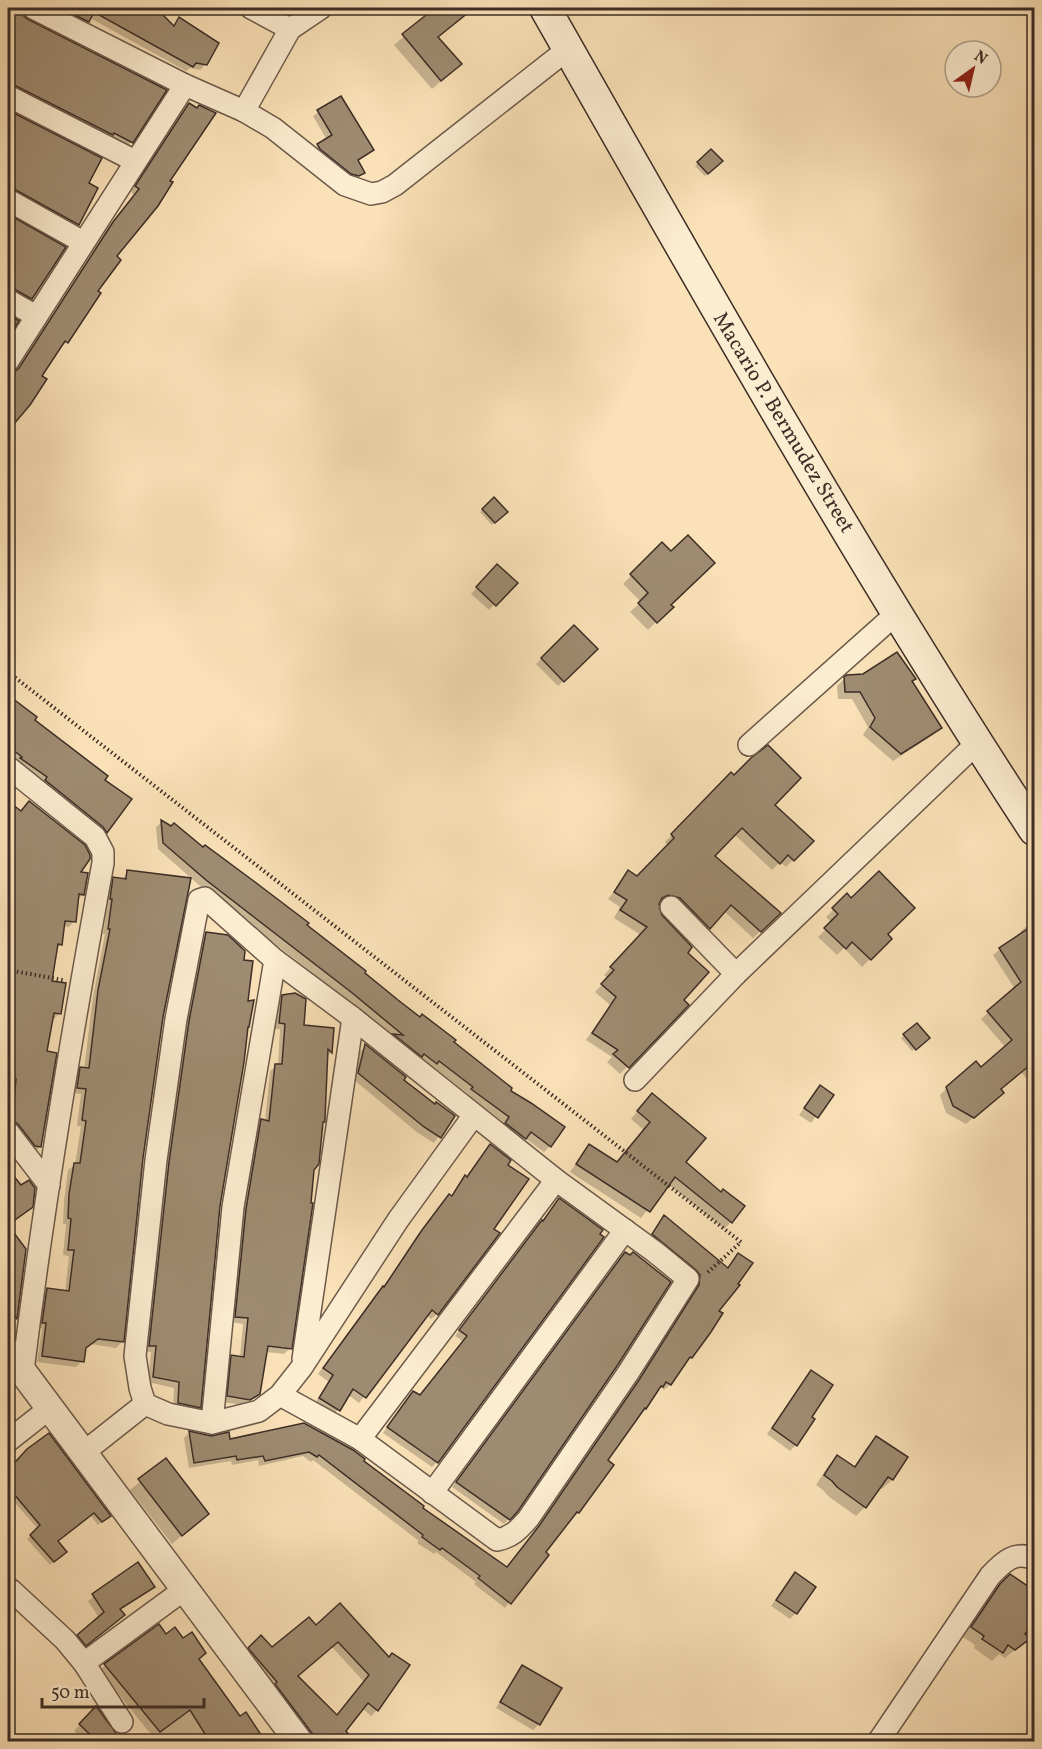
<svg xmlns="http://www.w3.org/2000/svg" width="1042" height="1749" viewBox="0 0 1042 1749" font-family="Vollkorn,serif">
<rect width="100%" height="100%" fill="#fae1b7"/>
<filter id="stains"><feTurbulence type="fractalNoise" baseFrequency=".00333" numOctaves="4"/><feColorMatrix values="0 0 0 0 .2 0 0 0 0 .09 0 0 0 0 .02 0 0 0 .5 -.17"/></filter>
<radialGradient id="worn" r=".72"><stop offset=".6" stop-color="#630" stop-opacity="0"/><stop offset="1" stop-color="#630" stop-opacity=".3"/></radialGradient>
<!-- shadow -->
<g fill="#0003" fill-rule="evenodd">
<polygon points="8,8 19,8 21,16 131,142 126,148 8,90"/>
<polygon points="43,8 154,8 173,27 179,19 206,64 200,70 190,68 186,71 90,18 82,27"/>
<polygon points="437,8 474,8 437,38 450,73 432,89 394,45"/>
<polygon points="340,98 372,150 357,161 364,172 353,181 313,150 327,140 313,116"/>
<polygon points="189,105 96,291 67,342 61,347 60,346 8,430 8,375 15,374 107,229 134,195 131,192 183,110"/>
<polygon points="8,112 100,159 87,184 78,224 72,230 8,194"/>
<polygon points="711,151 721,161 705,176 695,166"/>
<polygon points="8,216 64,248 31,298 25,304 8,295"/>
<polygon points="494,499 506,512 492,525 480,512"/>
<polygon points="662,544 669,605 671,607 648,630 630,612 641,602 623,584"/>
<polygon points="497,566 515,583 489,610 471,594"/>
<polygon points="574,627 596,649 558,686 536,664"/>
<polygon points="847,676 911,682 940,728 933,735 893,761 863,735 868,727 852,699 838,699 837,686"/>
<polygon points="8,692 12,695 9,698 33,720 103,780 130,799 101,837 8,760"/>
<polygon points="731,774 773,805 811,841 786,867 780,862 772,870 734,834 713,856 779,914 753,938 724,911 702,935 672,905 660,901 658,902 660,916 686,953 682,1000 687,1005 620,1074 607,1062 612,1057 586,1040 610,1005 595,992 608,978 604,975 641,935 614,918 620,907 608,899 629,872 637,877 668,846 665,842"/>
<polygon points="8,803 21,813 78,873 83,894 77,900 74,921 69,927 63,926 61,944 55,950 50,983 60,1013 54,1019 52,1018 45,1053 40,1147 34,1152 8,1122 11,1084 8,1083 8,910 15,910 8,906"/>
<polygon points="162,822 202,849 305,925 452,1042 508,1091 550,1146 544,1152 525,1138 519,1144 500,1129 504,1124 467,1096 468,1094 432,1066 430,1068 345,998 200,886 158,849 156,827"/>
<polygon points="128,871 162,1017 142,1158 122,1342 116,1348 91,1344 84,1349 82,1361 76,1367 37,1362 42,1328 37,1328 41,1296 47,1290 65,1292 69,1256 63,1255 66,1224 63,1224 64,1201 68,1170 75,1165 81,1126 77,1126 81,1094 72,1093 75,1074 81,1068 84,1069 93,997 105,934 103,934 107,904 105,904 108,884 114,879 122,880"/>
<polygon points="847,896 890,939 862,967 844,948 837,955 818,937 832,923 826,917"/>
<polygon points="1034,919 1034,1087 1021,1072 1000,1090 995,1099 966,1124 946,1113 940,1095 947,1088 981,1069 1006,1048 981,1019 1015,989 993,955 1000,949 1022,934 1020,932"/>
<polygon points="206,934 219,1206 199,1407 194,1413 173,1408 174,1388 148,1382 151,1352 144,1351 164,1168 183,1028 201,939"/>
<polygon points="283,996 302,1027 333,1030 331,1052 326,1057 321,1124 313,1170 290,1348 284,1354 266,1352 259,1393 243,1405 222,1402 226,1362 232,1357 240,1358 243,1324 230,1322 240,1216 256,1126 261,1120 265,1121 270,1071 278,1065 280,1029 274,1029 277,1002"/>
<polygon points="917,1025 928,1038 912,1051 901,1038"/>
<polygon points="365,1046 402,1080 434,1106 453,1116 434,1143 418,1133 353,1079 360,1052"/>
<polygon points="820,1087 832,1095 811,1123 799,1115"/>
<polygon points="645,1102 683,1162 731,1222 724,1229 668,1184 641,1218 570,1172 589,1146 616,1164 644,1130 631,1119"/>
<polygon points="485,1151 437,1314 431,1319 426,1315 359,1403 348,1395 333,1416 314,1404 329,1382 318,1374 377,1293 383,1288 416,1237 444,1202 451,1197 460,1183 466,1178"/>
<polygon points="8,1171 20,1188 25,1212 8,1225"/>
<polygon points="559,1200 437,1462 432,1467 383,1433 408,1398 419,1397 464,1342 455,1336"/>
<polygon points="664,1217 727,1269 738,1255 710,1331 685,1362 670,1385 664,1390 660,1387 640,1413 606,1461 578,1513 572,1517 544,1553 505,1608 474,1584 476,1582 436,1552 434,1554 417,1543 419,1541 313,1460 311,1462 303,1456 259,1466 258,1460 232,1465 231,1461 189,1468 184,1438 189,1433 229,1441 304,1424 362,1461 421,1508 506,1569 533,1533 633,1387 694,1292 695,1281 647,1240"/>
<polygon points="8,1227 25,1249 15,1318 10,1324 8,1321"/>
<polygon points="625,1254 517,1510 504,1524 452,1487"/>
<polygon points="811,1372 810,1417 796,1445 790,1451 767,1434"/>
<polygon points="48,1435 105,1519 98,1525 90,1515 56,1541 62,1555 50,1565 27,1539 38,1529 8,1495 8,1466"/>
<polygon points="876,1438 906,1457 892,1480 882,1489 879,1486 865,1507 856,1516 828,1496 823,1490 816,1485 828,1466 837,1457 853,1468 867,1447"/>
<polygon points="166,1460 207,1514 172,1544 130,1490"/>
<polygon points="138,1564 153,1587 119,1610 118,1620 80,1650 73,1641 99,1618 88,1601"/>
<polygon points="1011,1576 1023,1634 1029,1638 1005,1658 999,1654 992,1661 974,1648 975,1645 963,1637 991,1595"/>
<polygon points="790,1580 796,1613 790,1619 771,1606"/>
<path d="M315 1627 408 1666 377 1710 371 1716 362 1708 344 1731 353 1742H308L244 1654 261 1638 272 1649ZM332 1647 364 1682 336 1717 296 1676Z"/>
<polygon points="166,1636 198,1660 240,1718 263,1742 157,1742 100,1671 105,1665"/>
<polygon points="522,1667 560,1689 539,1724 533,1730 496,1708 517,1673"/>
<polygon points="96,1708 106,1742 86,1742 74,1731"/>
</g>
<!-- building -->
<g fill="#9f8b71" stroke="#3c2d26" stroke-width="1.5" fill-rule="evenodd">
<polygon points="8,8 20,8 22,14 27,19 167,90 133,143 114,133 113,135 14,85 8,83"/>
<polygon points="60,8 156,8 174,26 179,17 219,43 207,65 196,63 193,67 94,12 89,22"/>
<polygon points="435,8 474,8 438,37 462,64 441,81 402,34"/>
<polygon points="341,96 374,150 358,160 365,173 359,176 351,174 320,149 317,144 332,135 317,110"/>
<polygon points="189,103 197,108 199,105 216,113 170,181 173,182 158,206 117,256 121,260 98,291 101,293 68,343 65,341 42,376 47,379 30,405 8,431 8,374 13,373 19,368 113,222 139,189 135,186"/>
<polygon points="8,110 102,158 89,183 98,188 79,225 14,189 8,187"/>
<polygon points="711,149 723,161 708,174 697,162"/>
<polygon points="8,214 66,247 32,299 14,289 8,287"/>
<polygon points="8,314 19,321 8,338"/>
<polygon points="494,497 508,512 495,523 482,509"/>
<polygon points="688,535 715,563 671,605 674,607 657,623 638,603 648,593 630,574 662,542 671,551"/>
<polygon points="497,564 518,583 496,606 476,587"/>
<polygon points="574,625 598,649 564,682 541,658"/>
<polygon points="897,652 916,679 912,681 942,728 901,754 870,727 875,718 860,692 845,692 844,677 847,675 863,674"/>
<polygon points="8,695 37,717 35,720 108,776 105,780 132,799 107,833 103,827 45,780 47,777 20,758 22,757 8,746"/>
<polygon points="768,745 801,778 775,805 814,841 794,861 788,855 780,864 742,828 715,856 781,913 761,932 731,905 710,929 680,898 668,895 662,898 659,904 662,915 692,947 688,953 709,972 684,1000 689,1005 629,1068 613,1054 618,1050 592,1033 616,997 601,984 614,970 610,967 647,927 620,910 627,900 614,892 628,870 637,876 674,838 671,834 731,772 734,775 752,757"/>
<polygon points="8,801 21,811 29,801 85,845 90,855 90,859 81,872 88,873 84,895 79,894 76,922 65,921 62,945 58,944 52,981 66,983 61,1014 54,1013 47,1051 57,1053 41,1147 35,1146 18,1124 12,1120 16,1079 8,1077"/>
<polygon points="161,820 171,826 174,823 203,847 205,845 255,882 309,923 307,925 366,971 365,973 398,1000 420,1017 422,1014 456,1040 454,1042 512,1088 511,1091 531,1103 565,1127 551,1147 531,1132 526,1139 505,1123 509,1117 471,1089 473,1087 439,1061 437,1064 424,1054 422,1057 393,1034 403,1035 351,992 206,880 163,843"/>
<polygon points="127,870 191,878 163,1017 143,1158 124,1342 98,1339 86,1348 84,1362 42,1356 46,1323 42,1323 47,1288 69,1291 74,1250 68,1250 71,1219 68,1218 69,1194 74,1163 80,1163 86,1121 82,1120 86,1089 77,1088 80,1067 89,1068 98,990 110,929 108,929 112,899 110,899 113,877 126,879"/>
<polygon points="879,871 915,908 888,934 892,939 871,960 852,942 846,949 824,928 838,914 832,908 847,893 851,898"/>
<polygon points="1035,924 1035,1061 1001,1089 1004,1093 974,1118 953,1106 946,1087 976,1061 981,1067 1012,1040 987,1011 1021,982 999,948"/>
<polygon points="206,932 228,935 245,951 244,960 253,961 248,1001 254,1000 249,1027 248,1027 244,1062 220,1206 201,1408 178,1403 179,1382 153,1377 156,1346 149,1346 169,1162 189,1021"/>
<polygon points="295,993 306,999 304,1025 334,1028 332,1053 328,1049 325,1118 325,1122 323,1122 319,1164 314,1170 311,1203 313,1203 292,1349 268,1346 260,1394 250,1400 227,1396 231,1355 244,1357 248,1318 235,1317 246,1209 261,1119 269,1121 275,1064 282,1064 285,1024 279,1023 282,995"/>
<polygon points="917,1023 930,1038 916,1050 903,1034"/>
<polygon points="365,1044 406,1077 404,1080 435,1104 436,1102 455,1116 441,1138 424,1127 358,1073"/>
<polygon points="820,1085 834,1095 818,1118 804,1108"/>
<polygon points="652,1093 706,1138 686,1162 721,1192 723,1189 745,1206 732,1223 675,1177 650,1212 576,1164 589,1144 617,1162 650,1122 637,1111"/>
<polygon points="490,1144 511,1160 508,1165 529,1179 494,1229 500,1233 438,1315 432,1310 366,1398 353,1389 340,1411 319,1398 333,1375 323,1368 383,1286 384,1287 422,1230 449,1194 452,1196 465,1175 467,1177"/>
<polygon points="8,1169 21,1185 29,1180 35,1188 33,1207 8,1225 26,1249 17,1319 8,1308"/>
<polygon points="559,1198 603,1230 600,1234 604,1237 438,1463 387,1427 413,1391 420,1395 467,1336 459,1330 542,1220 543,1221"/>
<polygon points="664,1215 728,1268 738,1253 753,1263 738,1284 740,1285 719,1311 723,1313 711,1332 692,1358 690,1357 671,1385 666,1382 663,1387 661,1386 646,1409 645,1408 608,1460 614,1465 579,1513 577,1512 546,1552 549,1555 511,1604 478,1578 480,1576 442,1548 440,1550 422,1537 423,1535 319,1455 317,1457 309,1452 265,1461 263,1456 237,1460 236,1456 194,1463 189,1431 211,1436 229,1432 230,1439 304,1423 353,1450 365,1459 364,1461 424,1506 423,1508 507,1567 539,1526 639,1380 699,1285 700,1275 696,1270 652,1234"/>
<polygon points="625,1252 630,1255 633,1252 671,1282 617,1366 518,1511 510,1520 456,1482"/>
<polygon points="811,1370 833,1385 812,1417 815,1419 797,1446 772,1428"/>
<polygon points="49,1433 111,1516 102,1522 94,1513 58,1541 67,1552 54,1562 30,1535 40,1525 8,1487 8,1470 27,1449"/>
<polygon points="876,1436 908,1457 893,1480 888,1477 866,1508 837,1487 832,1481 824,1475 837,1455 855,1467"/>
<polygon points="166,1458 209,1514 182,1536 138,1479"/>
<polygon points="138,1562 155,1587 120,1609 125,1615 86,1646 77,1635 104,1612 92,1594"/>
<polygon points="795,1572 816,1587 797,1614 776,1600"/>
<polygon points="1010,1574 1035,1591 1035,1620 1025,1634 1031,1638 1015,1650 1008,1645 1003,1653 982,1639 984,1636 971,1627 1000,1584"/>
<path d="M340 1603 389 1657 392 1653 410 1665 378 1711 368 1703 346 1731 355 1742H315L312 1733 275 1684 277 1682 248 1648 261 1635 272 1647 309 1617 316 1625ZM338 1642 369 1675 337 1715 298 1676Z"/>
<polygon points="159,1624 166,1634 175,1627 183,1638 192,1632 206,1653 199,1659 240,1716 246,1712 265,1741 274,1735 279,1742 210,1742 190,1710 160,1732 104,1664"/>
<polygon points="522,1665 562,1688 540,1725 500,1702"/>
<polygon points="96,1706 116,1733 108,1742 98,1742 79,1724"/>
</g>
<g fill="none" stroke-linecap="round" stroke-linejoin="round">
<!-- minor casing -->
<g stroke="#6c5a4a" stroke-width="24">
<g id="minor">
<polyline points="33,8 185,85 244,111 273,128 345,185 371,194 382,192 395,185 568,49"/>
<polyline points="251,8 290,29"/>
<polyline points="8,96 135,161"/>
<polyline points="244,111 290,29 321,8"/>
<polyline points="8,200 83,242"/>
<polyline points="8,300 36,316"/>
<polyline points="8,361 185,85"/>
<polyline points="749,745 897,613"/>
<path d="M8 767 95 837 103 852V863C72 1031 44 1201 23 1371"/>
<polyline points="671,907 736,974"/>
<polyline points="635,1080 736,974 977,743"/>
<polyline points="8,1132 49,1185"/>
<polyline points="303,1359 353,1018"/>
<path d="M280 1395 360 1439 497 1540C512 1537 519 1529 528 1519L628 1373 688 1279 655 1252 556 1180 353 1018 275 960 205 898 199 900 176 1019 156 1160 135 1356 140 1388 145 1404 168 1414 212 1423 259 1411 280 1395 302 1367 398 1220 474 1115"/>
<polyline points="212,1423 233,1207 275,960"/>
<polyline points="360,1439 556,1180"/>
<polyline points="8,1441 50,1408"/>
<polyline points="83,1453 145,1404"/>
<polyline points="432,1493 625,1230"/>
<polyline points="11,1590 65,1640 84,1663 122,1722"/>
<polyline points="84,1663 185,1589"/>
<path d="M878 1742 990 1576C1003 1562 1015 1550 1034 1559"/>
</g>
</g>
<!-- tertiary casing -->
<g stroke="#6c5a4a" stroke-width="30">
<polyline id="tertiary" points="8,1352 299,1742"/>
</g>
<!-- secondary casing -->
<g stroke="#3c2d26" stroke-width="33">
<path id="secondary" d="M545 8C702 285 859 563 1034 830"/>
</g>
<!-- path -->
<g stroke="#3c2d26" stroke-width="4" stroke-dasharray="1.5 3" stroke-linecap="butt">
<polyline points="8,672 741,1242 706,1274"/>
<polyline points="8,970 63,980"/>
</g>
<!-- minor -->
<use href="#minor" stroke="#fcecd0" stroke-width="21"/>
<!-- tertiary -->
<use href="#tertiary" stroke="#fcecd0" stroke-width="27"/>
<!-- secondary -->
<use href="#secondary" stroke="#fcecd0" stroke-width="30"/>
</g>
<g text-anchor="middle" dominant-baseline="central" stroke-width="5" stroke-linejoin="round" paint-order="stroke">
<!-- street labels -->
<g font-size="21" fill="#3c2d26" stroke="#fcecd0">
<text transform="translate(783 423) rotate(59)">Macario P. Bermudez Street</text>
</g>
</g>
<!-- margin -->
<rect width="1042" height="1749" fill="none" stroke="#fae1b7" stroke-width="30"/>
<rect x="9" y="9" width="1024" height="1731" fill="none" stroke="#3c2d26" stroke-width="3"/>
<rect x="15" y="15" width="1012" height="1719" fill="none" stroke="#3c2d26" stroke-width="1.5"/>
<!-- north arrow -->
<g transform="translate(973 69) rotate(34)"><circle r="28" fill="#fcecd0" stroke="#afa08c" stroke-width="1.5"/>
<path d="M0-4.5L10 22L0 15L-10 22Z" fill="#8f2418"/>
<text y="-9" font-size="16" font-weight="bold" text-anchor="middle" fill="#3c2d26">N</text>
</g>
<!-- scale -->
<path d="M42 1698v9h162v-9" fill="none" stroke="#3c2d26" stroke-width="3"/>
<text x="51" y="1698" font-size="18" fill="#3c2d26" stroke="#fcecd0" stroke-width="4.5" paint-order="stroke">50 m</text>
<rect width="100%" height="100%" filter="url(#stains)"/>
<rect width="100%" height="100%" fill="url(#worn)"/>
</svg>
